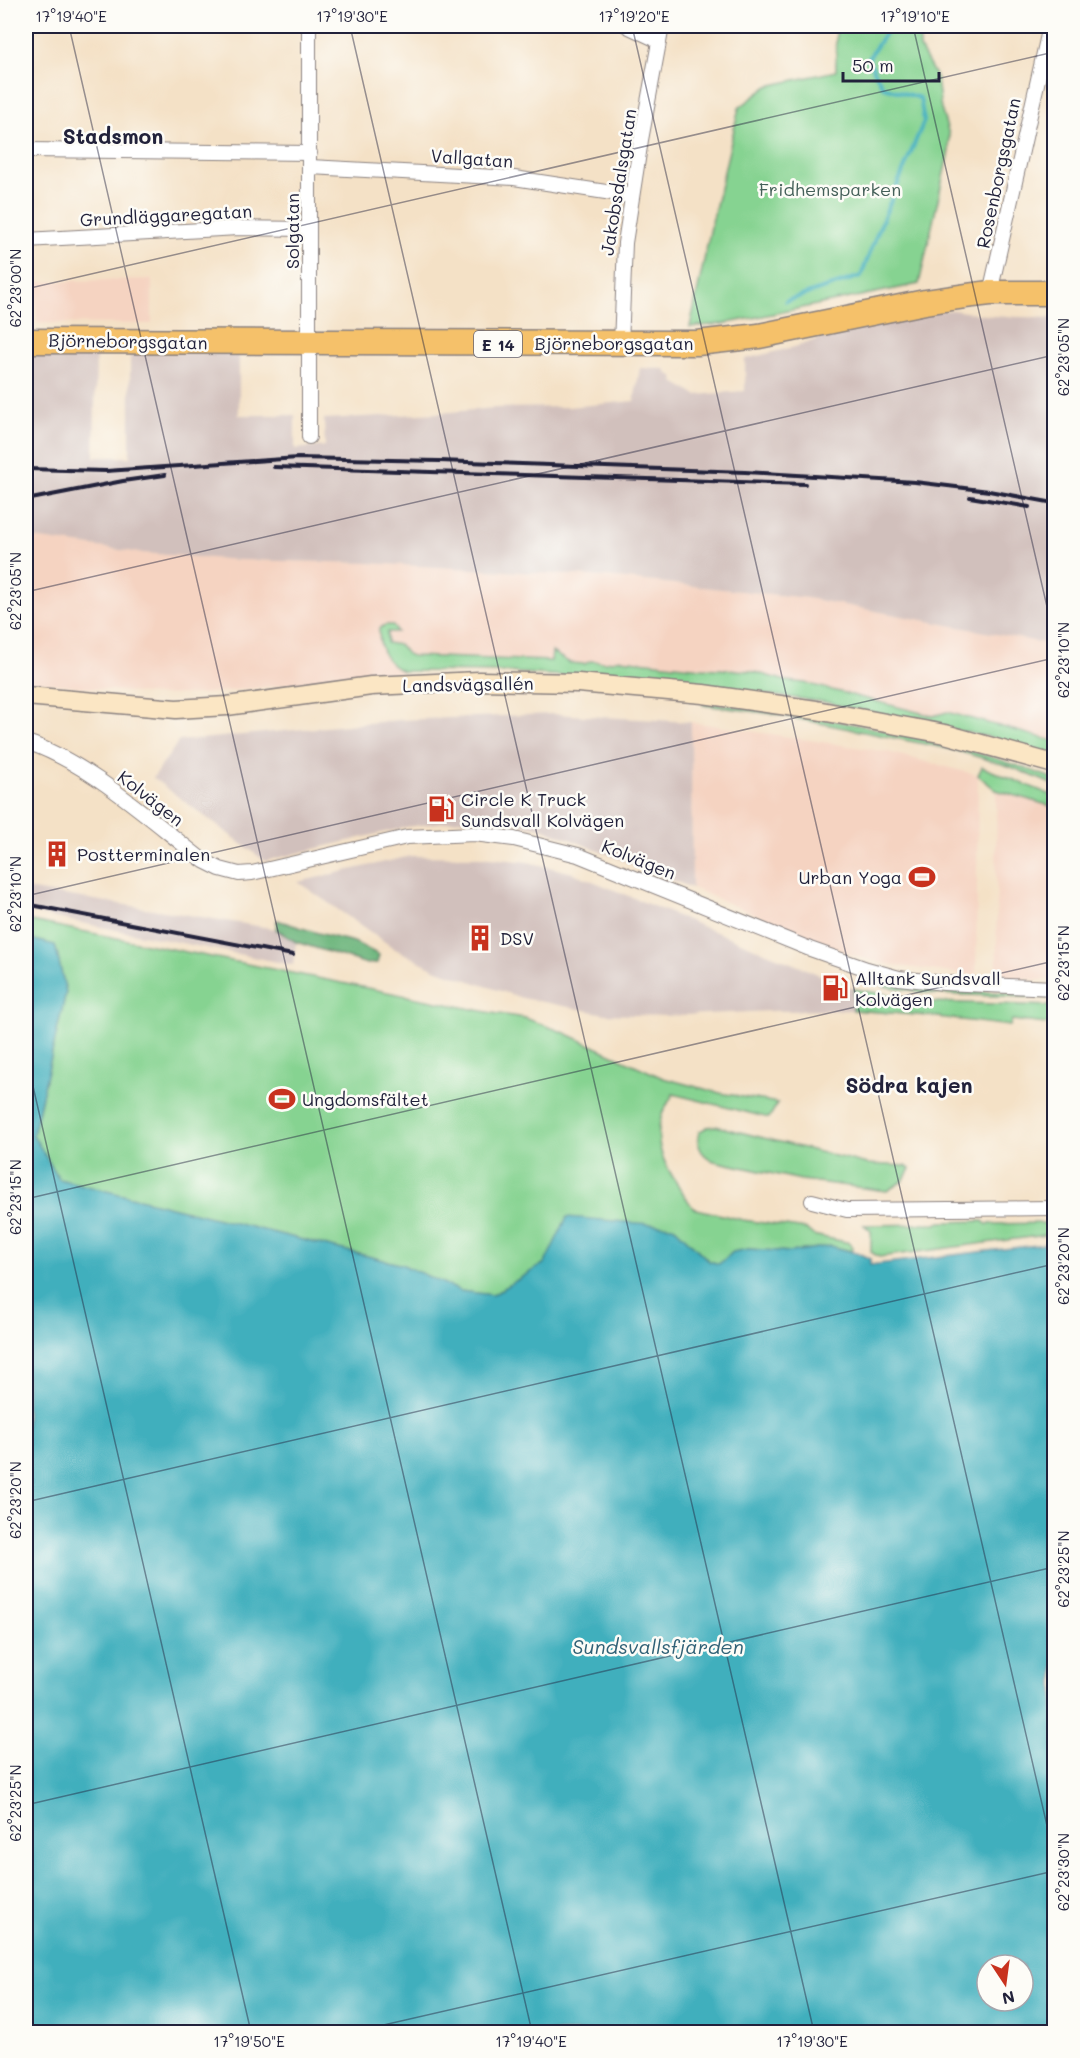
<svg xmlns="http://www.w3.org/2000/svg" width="1080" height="2058" viewBox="0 0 1080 2058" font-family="Mali,sans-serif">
<rect width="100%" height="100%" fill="#fdfcf7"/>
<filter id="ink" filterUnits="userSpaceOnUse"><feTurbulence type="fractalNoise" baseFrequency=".0167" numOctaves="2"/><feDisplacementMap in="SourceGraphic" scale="12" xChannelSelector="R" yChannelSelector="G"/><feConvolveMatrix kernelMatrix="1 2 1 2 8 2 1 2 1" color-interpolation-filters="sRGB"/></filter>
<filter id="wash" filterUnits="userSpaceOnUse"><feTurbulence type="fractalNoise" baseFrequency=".008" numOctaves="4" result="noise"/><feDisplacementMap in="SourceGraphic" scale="24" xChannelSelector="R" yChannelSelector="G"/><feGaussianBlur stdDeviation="1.35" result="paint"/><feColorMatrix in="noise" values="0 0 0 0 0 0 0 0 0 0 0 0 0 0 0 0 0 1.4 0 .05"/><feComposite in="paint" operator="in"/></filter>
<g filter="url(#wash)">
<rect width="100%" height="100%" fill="#f4e1c6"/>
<!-- built -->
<g fill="#f5d3c1">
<polygon points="152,279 152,324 37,323 34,282"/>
<polygon points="26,537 142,553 238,560 367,563 608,577 807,598 1054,645 1054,750 833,703 685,684 506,672 425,670 200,694 157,695 29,681 26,678"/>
<polygon points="691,722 888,752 978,775 976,975 961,974 886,964 855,956 692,888"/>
<polygon points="996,790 1054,807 1054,980 997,979"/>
</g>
<!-- industrial -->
<g fill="#d1c0bc">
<polygon points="952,310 992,316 1054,318 1054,645 807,598 608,577 367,563 238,560 142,553 26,537 26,351 96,352 94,457 130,457 130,352 239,353 239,415 295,415 295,449 325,446 324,419 439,413 496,408 569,407 634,401 640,368 665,369 668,374 673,376 674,382 696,395 745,391 745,359 795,347 836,333 933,311"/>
<polygon points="552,714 691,722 692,888 542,828 476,818 406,827 265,861 153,778 179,741 399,720"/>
<polygon points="411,856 481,857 528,862 573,873 854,989 853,1010 772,1011 664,1016 605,1014 522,998 437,970 395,949 298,882"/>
<polygon points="26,889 276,929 296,942 293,965 26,912"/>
</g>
<!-- green -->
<g fill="#86d391" stroke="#547a66" stroke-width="1.5">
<polygon points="836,26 919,26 920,48 937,79 941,109 949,134 949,151 919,284 723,324 690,327 712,222 739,108 768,86 836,71"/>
<path d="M385 625H393L397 632H387V643L400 645 407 654 412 656 551 661 552 652 570 663 585 664 590 661 606 662 621 659 702 668 751 671 786 681 805 683 933 716 947 712 1054 741V756L994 738 839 706 832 703 685 684 506 672 403 671C385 664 379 648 379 629Z"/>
<path d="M703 702C820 717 944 735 1054 779V785L1009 766 955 750 774 714 703 705Z"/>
<polygon points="982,767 1054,796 1054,807 996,790 978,775"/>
<path d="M26 920 492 1013 525 1018 565 1033 663 1078 720 1093 778 1103 769 1118 673 1094C670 1101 664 1108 662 1115 649 1151 675 1180 693 1208L743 1220 806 1229 813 1235 850 1243 853 1248 851 1251 831 1246 791 1252 749 1249 733 1252 719 1264 709 1261 673 1226 545 1263 493 1295 460 1291 403 1265 58 1179 33 1135 66 992 55 945 26 938Z"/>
<polygon points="883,982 954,991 1054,994 1054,998 935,994 883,986"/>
<polygon points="854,989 933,1002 1054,1006 1054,1025 1012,1020 1010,1026 929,1016 853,1010"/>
<path d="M716 1126 867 1164 906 1166 910 1169 903 1181 887 1191 801 1180 714 1161C701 1155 696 1145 699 1132L707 1127Z"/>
<polygon points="983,1221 986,1224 1054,1223 1054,1234 879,1257 871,1252 871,1231 864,1225 936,1224 940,1222"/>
</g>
<!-- forest -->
<polygon fill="#6cb57b" stroke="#476c5b" stroke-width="1.5" points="277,920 318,933 354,942 379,955 377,963 367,964 296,942 276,929"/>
<!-- water -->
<path fill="#41afbd" stroke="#32687c" stroke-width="1.5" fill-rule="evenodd" d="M26 938 55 945 66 992 33 1135 59 1179 403 1265 460 1291 493 1295 545 1263 567 1217 673 1226 709 1261 719 1264 733 1252 749 1249 791 1252 831 1246 860 1254 870 1259V1265L1054 1243V2032H26ZM987 1965H1023V2001H987Z"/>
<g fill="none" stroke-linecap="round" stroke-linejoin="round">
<!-- stream -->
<polyline stroke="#41afbd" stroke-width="4" points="786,301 861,276 879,229 924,121 920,98 883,87 868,59 890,26"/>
</g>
</g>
<g filter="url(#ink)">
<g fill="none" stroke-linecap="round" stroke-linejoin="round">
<!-- street casing -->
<g stroke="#8b8280" stroke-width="16">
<g id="street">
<polyline points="309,26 309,437"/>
<polyline points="627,26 659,41"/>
<polyline points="26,150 310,153"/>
<polyline points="310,167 514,178 632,196"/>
<polyline points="26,240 238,228 309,229"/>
<polyline points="990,293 1050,26"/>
<polyline points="621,345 625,243 641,140 662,26"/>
<path d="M26 742C87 761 152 821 204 861L220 869 239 874 252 873 407 837 474 834 514 839 578 855 810 949 867 969 899 978 944 983 1054 988"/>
<polyline points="812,1201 847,1210 1054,1208"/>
</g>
</g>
<!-- secondary casing -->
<g stroke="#8b8280" stroke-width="21">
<g id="secondary">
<polyline points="1047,26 1054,29"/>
<polyline points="26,696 176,709 227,706 371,686 479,681 578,683 703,694 816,710 945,734 1054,764"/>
</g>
</g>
<!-- highway casing -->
<g stroke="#8b8280" stroke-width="27">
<polyline id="highway" points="26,341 697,343 759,336 925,302 966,296 990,293 1054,293"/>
</g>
<!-- street -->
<use href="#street" stroke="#fff" stroke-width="14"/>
<!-- secondary -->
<use href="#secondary" stroke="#fbe6c4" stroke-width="18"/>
<!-- highway -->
<use href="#highway" stroke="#f5c16b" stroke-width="24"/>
<!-- rail -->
<g stroke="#22223b" stroke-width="4">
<polyline points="274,467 805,484"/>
<polyline points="26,469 106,471 298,458 439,461 745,472 915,482 989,491 1054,503"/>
<polyline points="970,497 1029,507"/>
<polyline points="26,500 123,481 165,475"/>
<polyline points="26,904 293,955"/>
</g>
</g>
</g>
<!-- ticks -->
<path fill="none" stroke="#22223b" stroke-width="1.5" stroke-opacity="0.45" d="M69 26 532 2032M350 26 814 2032M632 26 1054 1856M913 26 1054 637M26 289 1054 52M26 592 1054 355M26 896 1054 658M26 1056 251 2032M26 1199 1054 961M26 1502 1054 1264M26 1805 1054 1567M353 2032 1054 1871"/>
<!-- icons -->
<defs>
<g id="fuel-bare" transform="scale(2.07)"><path d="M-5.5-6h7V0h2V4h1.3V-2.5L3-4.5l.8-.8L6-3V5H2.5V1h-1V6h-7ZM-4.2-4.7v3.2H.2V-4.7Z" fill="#c8321e" stroke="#fdfcf7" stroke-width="2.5" paint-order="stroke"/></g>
<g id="building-bare" transform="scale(2.07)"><path d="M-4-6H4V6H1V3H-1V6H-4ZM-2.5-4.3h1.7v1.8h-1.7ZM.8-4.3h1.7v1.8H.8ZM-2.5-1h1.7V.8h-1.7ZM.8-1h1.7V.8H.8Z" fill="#c8321e" stroke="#fdfcf7" stroke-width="2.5" paint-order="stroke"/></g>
<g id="stadium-bare" transform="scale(2.07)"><path d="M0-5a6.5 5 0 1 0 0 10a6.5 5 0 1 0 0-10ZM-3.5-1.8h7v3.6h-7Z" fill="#c8321e" stroke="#fdfcf7" stroke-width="2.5" paint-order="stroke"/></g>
</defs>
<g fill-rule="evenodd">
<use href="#fuel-bare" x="441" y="809"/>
<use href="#building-bare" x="57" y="854"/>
<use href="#stadium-bare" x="922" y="877"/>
<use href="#building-bare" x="480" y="938"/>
<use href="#fuel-bare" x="835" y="988"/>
<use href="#stadium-bare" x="282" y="1099"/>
</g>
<g text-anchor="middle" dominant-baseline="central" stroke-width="5" stroke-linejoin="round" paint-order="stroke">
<!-- shield labels -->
<rect fill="#fdfcf7" stroke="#646373" stroke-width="1.5" x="474" y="331" width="48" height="26" rx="4.5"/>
<g font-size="16" font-weight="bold" fill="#22223b">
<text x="498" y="344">E 14</text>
</g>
<!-- street labels -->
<g font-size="18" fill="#22223b" stroke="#fdfcf7">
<text transform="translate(472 158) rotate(4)">Vallgatan</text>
<text transform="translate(998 173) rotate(-78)">Rosenborgsgatan</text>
<text transform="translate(618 182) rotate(-81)">Jakobsdalsgatan</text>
<text transform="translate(166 215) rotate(-3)">Grundläggaregatan</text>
<text transform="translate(292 231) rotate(-90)">Solgatan</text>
<text transform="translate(128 341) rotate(1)">Björneborgsgatan</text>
<text x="614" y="343">Björneborgsgatan</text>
<text transform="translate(468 684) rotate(-1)">Landsvägsallén</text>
<text transform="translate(151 798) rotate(38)">Kolvägen</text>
<text transform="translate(639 859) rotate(22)">Kolvägen</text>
</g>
<!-- park labels -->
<g font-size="18" fill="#456059" stroke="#fdfcf7">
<text x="830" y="189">Fridhemsparken</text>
</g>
<!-- poi labels -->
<g font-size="18" fill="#22223b" stroke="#fdfcf7" text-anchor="start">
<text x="461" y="799">Circle K Truck<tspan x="461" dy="21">Sundsvall Kolvägen</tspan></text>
<text x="77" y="854">Postterminalen</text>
<text x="902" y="877" text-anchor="end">Urban Yoga</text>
<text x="500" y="938">DSV</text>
<text x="855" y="978">Alltank Sundsvall<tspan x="855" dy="21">Kolvägen</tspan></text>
<text x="302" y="1099">Ungdomsfältet</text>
</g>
<!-- water labels -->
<g font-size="20" font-style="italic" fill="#306176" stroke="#fdfcf7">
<text x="658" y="1646">Sundsvallsfjärden</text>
</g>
<!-- quarter labels -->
<g font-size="21" font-weight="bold" fill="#22223b" stroke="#fdfcf7">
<text x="113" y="135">Stadsmon</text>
<text x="909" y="1084">Södra kajen</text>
</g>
</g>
<!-- margin -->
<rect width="1080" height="2058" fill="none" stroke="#fdfcf7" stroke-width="66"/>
<!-- north arrow -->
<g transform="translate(1005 1983) rotate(167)"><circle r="28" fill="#fdfcf7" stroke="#a5a5ac" stroke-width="1.5"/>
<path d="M0-4.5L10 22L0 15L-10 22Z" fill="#c8321e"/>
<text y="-9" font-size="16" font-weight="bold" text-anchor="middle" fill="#22223b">N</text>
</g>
<!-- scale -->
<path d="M843 72v9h96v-9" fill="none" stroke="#22223b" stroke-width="3"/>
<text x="852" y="72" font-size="18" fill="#22223b" stroke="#fdfcf7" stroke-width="4.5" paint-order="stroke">50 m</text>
<rect x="33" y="33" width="1014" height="1992" fill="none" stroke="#22223b" stroke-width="2"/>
<g font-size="15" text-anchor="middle" fill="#22223b">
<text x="71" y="22">17°19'40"E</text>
<text x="352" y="22">17°19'30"E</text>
<text x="634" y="22">17°19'20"E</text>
<text x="915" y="22">17°19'10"E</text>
<text transform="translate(16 288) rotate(-90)" y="5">62°23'00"N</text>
<text transform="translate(1064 357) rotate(-90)" y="5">62°23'05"N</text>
<text transform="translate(16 591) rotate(-90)" y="5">62°23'05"N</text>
<text transform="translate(1064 660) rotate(-90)" y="5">62°23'10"N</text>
<text transform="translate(16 894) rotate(-90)" y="5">62°23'10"N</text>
<text transform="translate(1064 963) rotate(-90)" y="5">62°23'15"N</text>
<text transform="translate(16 1197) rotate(-90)" y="5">62°23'15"N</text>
<text transform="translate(1064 1266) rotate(-90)" y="5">62°23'20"N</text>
<text transform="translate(16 1500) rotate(-90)" y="5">62°23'20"N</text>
<text transform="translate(1064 1569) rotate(-90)" y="5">62°23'25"N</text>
<text transform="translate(16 1803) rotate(-90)" y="5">62°23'25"N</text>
<text transform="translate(1064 1872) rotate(-90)" y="5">62°23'30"N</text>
<text x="249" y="2047">17°19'50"E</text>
<text x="531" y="2047">17°19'40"E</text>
<text x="812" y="2047">17°19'30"E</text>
</g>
</svg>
